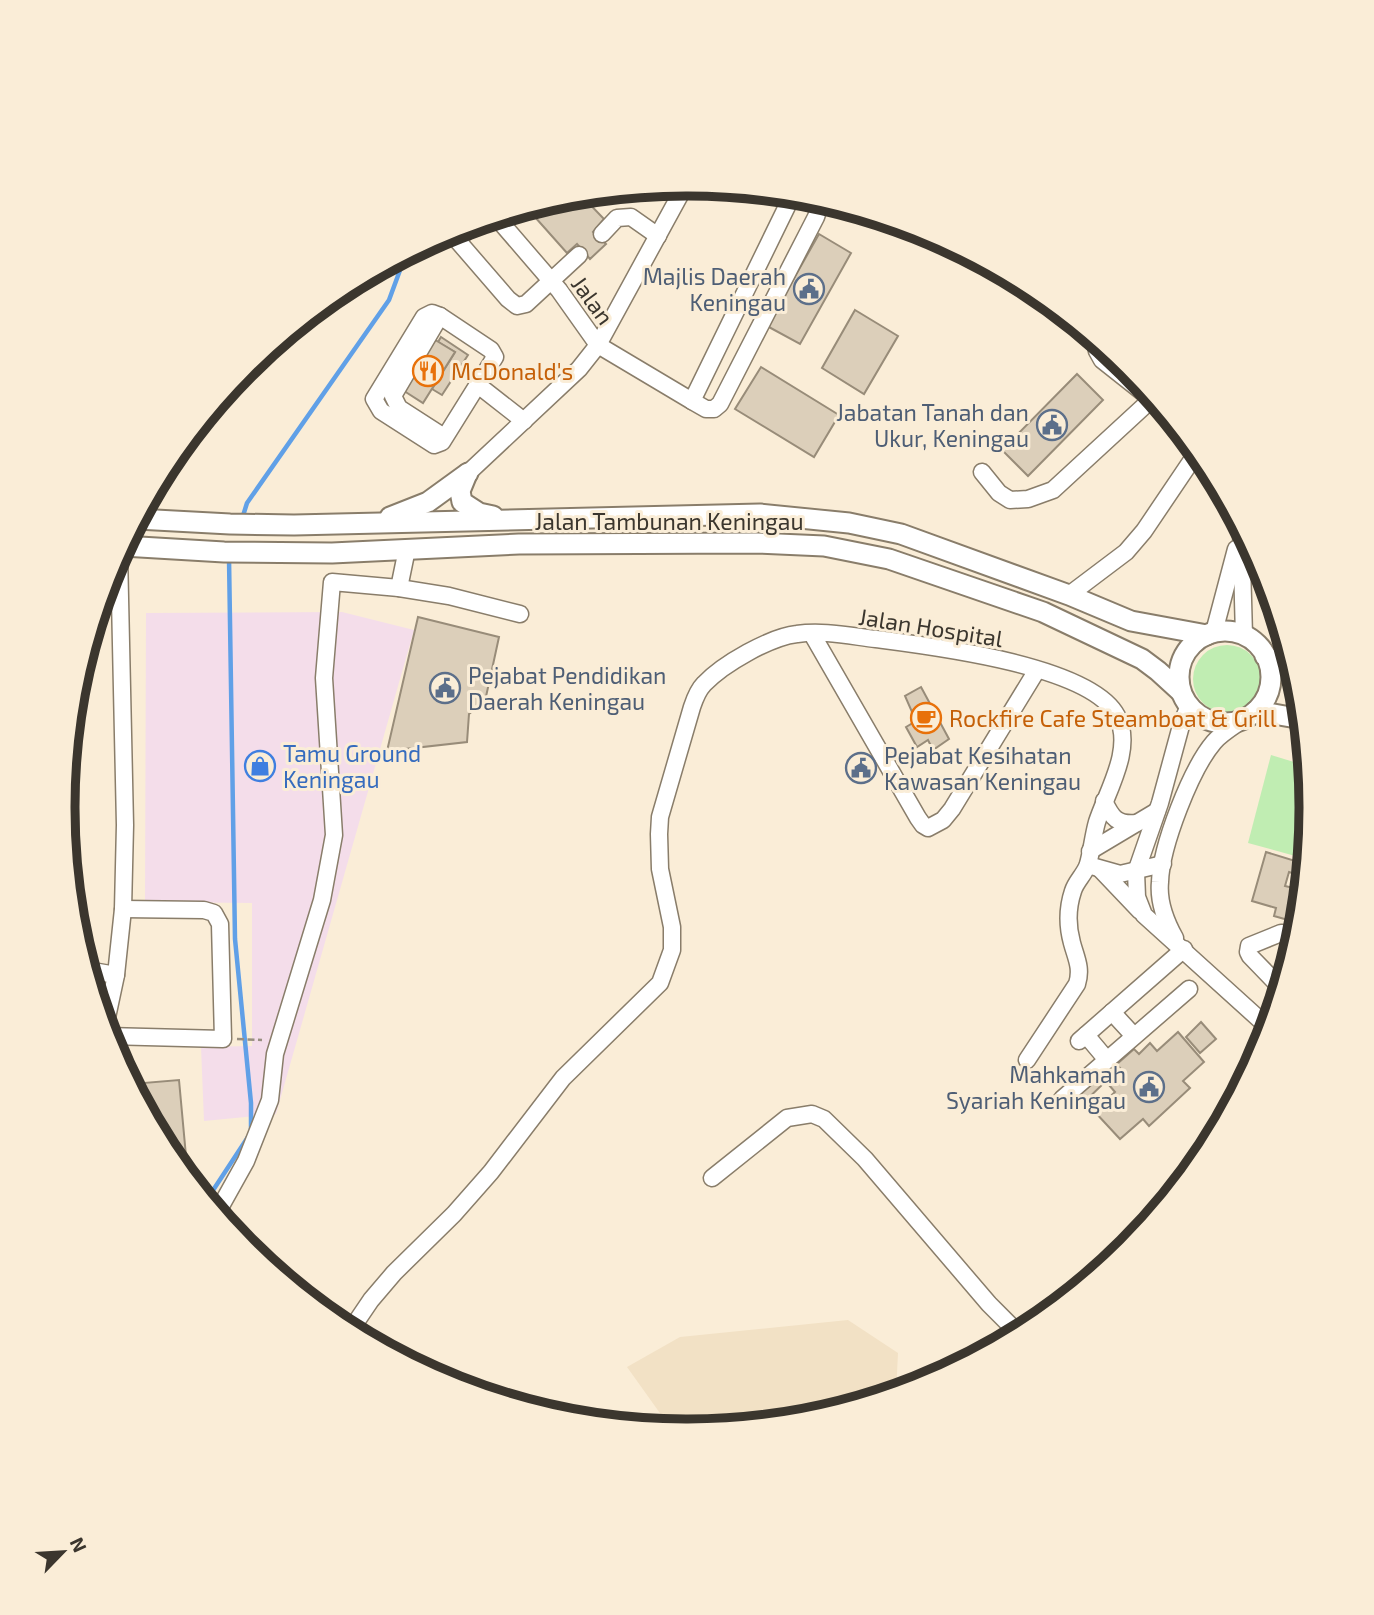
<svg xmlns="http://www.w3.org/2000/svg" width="1374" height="1615" viewBox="0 0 1374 1615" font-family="'Exo 2',sans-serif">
<rect width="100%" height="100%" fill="#faedd7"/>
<!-- commercial -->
<polygon fill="#f4ddea" points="342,612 414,630 276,1114 204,1121 201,1047 252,1046 252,903 145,902 146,613"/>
<!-- built -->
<polygon fill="#f2e1c5" points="848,1320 898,1353 896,1393 808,1420 687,1431 672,1430 627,1367 680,1337"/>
<!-- green -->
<g fill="#c0edb2">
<circle cx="1227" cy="679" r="34"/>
<polygon points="1271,755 1307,766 1311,808 1306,859 1248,843"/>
</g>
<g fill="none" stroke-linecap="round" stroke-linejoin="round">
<!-- stream -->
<g stroke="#60a0e7" stroke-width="4.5">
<polyline points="242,519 247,503 389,300 406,254"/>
<polyline points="229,558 235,939 251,1103 251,1129"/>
<polyline points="206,1201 248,1137"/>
</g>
</g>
<!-- building -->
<g fill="#dccfba" stroke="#988c79" stroke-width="2" fill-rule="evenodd">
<polygon points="580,194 604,219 593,232 606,244 590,259 577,244 567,253 526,207 566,195"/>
<polygon points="819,234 851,253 800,344 767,326"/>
<polygon points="855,310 898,336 864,394 822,368"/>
<polygon points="441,337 468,355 442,395 432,389 455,352 438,342"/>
<polygon points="432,338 455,352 423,403 401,389"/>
<polygon points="761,367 839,415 814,457 735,409"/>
<polygon points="1077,374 1103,400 1028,476 1002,450"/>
<polygon points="418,617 499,637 491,674 485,701 469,714 467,742 387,751"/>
<polygon points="921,687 949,739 933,750 928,740 917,747 906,727 916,721 905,696"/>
<path d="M1266 852 1305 864 1300 916 1290 913 1288 920 1274 916 1276 908 1252 901ZM1289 872 1301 876 1298 889 1285 886Z"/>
<polygon points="1201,1022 1216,1039 1200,1053 1186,1037"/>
<polygon points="1178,1032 1204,1062 1183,1081 1190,1088 1149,1126 1143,1119 1120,1139 1094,1111 1115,1092 1109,1085 1123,1072 1117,1064 1134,1049 1139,1054 1150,1043 1157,1051"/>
<polygon points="1098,1074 1105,1082 1077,1109 1069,1100"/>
<polygon points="179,1080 188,1178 168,1154 131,1084"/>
</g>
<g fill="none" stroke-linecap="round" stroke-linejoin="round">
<!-- minor casing -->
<g stroke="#897d6a" stroke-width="19">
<g id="minor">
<polyline points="485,220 497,218 559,290 598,345 692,401 793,194"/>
<polyline points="477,222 457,240 508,299 517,306 526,304 579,255"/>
<polyline points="602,234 617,218 631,217 658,236"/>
<polygon points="432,313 440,316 491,350 495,357 442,442 434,445 381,411 374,399 424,317"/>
<polyline points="440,316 393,396 399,408 444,437"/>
<polyline points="1094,338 1097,351 1102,360 1164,409"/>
<polyline points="478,385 524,421"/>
<polyline points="692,401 706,409 714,409 720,404 816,217 818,211 815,205 796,194"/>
<polyline points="982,472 999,493 1010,500 1028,499 1053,490 1154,397"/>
<polyline points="468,473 579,369 598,345 686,184"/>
<polyline points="1241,527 1244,636"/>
<polyline points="399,588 407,549"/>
<polyline points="1069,595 1126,552 1144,531 1198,451"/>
<polyline points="1214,632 1236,549"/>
<polyline points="812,634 918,818 923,825 928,828 943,820 952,809 1037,670"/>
<polyline points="1189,706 1182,722 1160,803 1136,872 1137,897 1144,915 1269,1028"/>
<path d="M1104 801C1112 818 1117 825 1137 823"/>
<polyline points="1090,851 1157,811"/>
<polyline points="1088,865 1120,874 1163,864"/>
<polyline points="1100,869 1140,911"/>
<path d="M1175 938C1165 920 1158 902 1160 882 1161 846 1191 769 1214 742 1222 733 1234 726 1244 719"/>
<polyline points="87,970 116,975"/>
<polyline points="1281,988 1250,956 1248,952 1249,946 1281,933 1297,935"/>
<polyline points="1112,1012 1134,1036"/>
<polyline points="105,1027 116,975 123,909 125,825 119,553"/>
<polyline points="1086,1035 1107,1060"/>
<polyline points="107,1036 223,1039 220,924 214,913 204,910 123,909"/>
<polyline points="1079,1041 1184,949"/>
<polyline points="1062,1099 1189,989"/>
<polyline points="712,1178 787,1118 812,1114 824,1119 865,1159 989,1304 1019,1334"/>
<polyline points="217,1213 246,1161 270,1100 275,1054 322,900 334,835 324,678 332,582 399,588 449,596 520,614"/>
<path d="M350 1331 371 1300 394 1273 454 1214 491 1172 563 1078 660 983 672 950V927L660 869 659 834 660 817 692 707C695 698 698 690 704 684 723 664 770 637 797 634 822 630 850 636 876 639 930 646 1091 665 1117 716 1134 749 1107 791 1097 822 1093 836 1092 850 1088 864 1085 874 1076 881 1073 891 1067 909 1067 925 1072 943 1076 958 1082 968 1077 984L1027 1060"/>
</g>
</g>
<!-- major casing -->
<g stroke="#897d6a" stroke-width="23">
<g id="major">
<polyline points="467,474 460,491 462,502 479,513 493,516"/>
<polyline points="390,517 428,502 468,473"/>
<polyline points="137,519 230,524 294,525 760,514 849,523 901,534 1069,595 1131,621 1207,635"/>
<polyline points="123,546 224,552 332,553 519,544 757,543 824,546 889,559 1043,612 1142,659 1158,671 1181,692"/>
<circle cx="1225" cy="677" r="46"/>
<polyline points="1265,656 1296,674"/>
<polyline points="1256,711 1302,719"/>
</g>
</g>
<!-- path -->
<polyline stroke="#988f81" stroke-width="2.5" stroke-dasharray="7 3.5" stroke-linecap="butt" points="237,1039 262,1040"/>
<!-- minor -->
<use href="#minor" stroke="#fff" stroke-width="16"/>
<!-- major -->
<use href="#major" stroke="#fff" stroke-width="19"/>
</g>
<!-- icons -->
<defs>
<g id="civic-ring" transform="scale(1.575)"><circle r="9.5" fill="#faedd7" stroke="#5c6f8a" stroke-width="1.5"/><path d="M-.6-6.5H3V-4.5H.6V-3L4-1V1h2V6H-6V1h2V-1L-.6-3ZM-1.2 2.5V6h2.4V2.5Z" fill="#5c6f8a"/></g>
<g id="restaurant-ring" transform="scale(1.575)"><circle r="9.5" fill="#faedd7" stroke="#e8710a" stroke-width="1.5"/><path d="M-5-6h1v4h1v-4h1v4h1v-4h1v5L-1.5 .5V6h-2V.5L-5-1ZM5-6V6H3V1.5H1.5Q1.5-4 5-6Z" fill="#e8710a"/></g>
<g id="cafe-ring" transform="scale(1.575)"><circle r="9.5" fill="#faedd7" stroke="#e8710a" stroke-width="1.5"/><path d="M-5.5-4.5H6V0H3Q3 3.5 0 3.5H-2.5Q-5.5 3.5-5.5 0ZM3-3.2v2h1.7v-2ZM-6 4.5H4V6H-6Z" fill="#e8710a"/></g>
<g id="shop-ring" transform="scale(1.575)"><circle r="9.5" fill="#faedd7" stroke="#3f7fe0" stroke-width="1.5"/><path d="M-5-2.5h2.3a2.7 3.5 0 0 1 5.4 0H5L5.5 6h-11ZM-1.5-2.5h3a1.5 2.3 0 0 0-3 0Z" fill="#3f7fe0"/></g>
</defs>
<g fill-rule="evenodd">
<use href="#civic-ring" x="809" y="289"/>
<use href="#restaurant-ring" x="428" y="371"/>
<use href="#civic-ring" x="1052" y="425"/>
<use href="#civic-ring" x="445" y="688"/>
<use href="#cafe-ring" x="926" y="718"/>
<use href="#shop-ring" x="260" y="766"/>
<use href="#civic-ring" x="861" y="768"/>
<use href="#civic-ring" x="1149" y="1087"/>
</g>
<g text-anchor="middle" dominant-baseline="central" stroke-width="6" stroke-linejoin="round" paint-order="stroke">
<!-- service labels -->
<g font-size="23" fill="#4e5e75" stroke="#faedd7" text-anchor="end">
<text x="786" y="276">Majlis Daerah<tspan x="786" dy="26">Keningau</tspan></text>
<text x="1029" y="412">Jabatan Tanah dan<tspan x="1029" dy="26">Ukur, Keningau</tspan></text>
<text x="468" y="675" text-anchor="start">Pejabat Pendidikan<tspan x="468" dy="26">Daerah Keningau</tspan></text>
<text x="884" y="755" text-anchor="start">Pejabat Kesihatan<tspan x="884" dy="26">Kawasan Keningau</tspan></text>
<text x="1126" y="1074">Mahkamah<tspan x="1126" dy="26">Syariah Keningau</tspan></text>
</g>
<!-- street labels -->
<g font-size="23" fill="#3b362e" stroke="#faedd7">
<text transform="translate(593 300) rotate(54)">Jalan</text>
<text x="669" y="521">Jalan Tambunan Keningau</text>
<text transform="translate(931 627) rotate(9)">Jalan Hospital</text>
</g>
<!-- food labels -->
<g font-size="23" fill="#c56008" stroke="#faedd7" text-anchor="start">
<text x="451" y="371">McDonald's</text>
<text x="949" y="718">Rockfire Cafe Steamboat &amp; Grill</text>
</g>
<!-- shop labels -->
<g font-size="23" fill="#366cbe" stroke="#faedd7" text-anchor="start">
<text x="283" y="753">Tamu Ground<tspan x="283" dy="26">Keningau</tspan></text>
</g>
</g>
<!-- crop -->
<path d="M0 0H1374V1615H0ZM686 196H688A611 611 0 0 1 1299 807V808A611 611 0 0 1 688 1419H686A611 611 0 0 1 75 808V807A611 611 0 0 1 686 196Z" fill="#faedd7" fill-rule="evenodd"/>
<path fill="none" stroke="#3b362e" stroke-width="9" d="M686 196H688A611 611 0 0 1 1299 807V808A611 611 0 0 1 688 1419H686A611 611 0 0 1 75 808V807A611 611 0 0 1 686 196Z"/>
<!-- north arrow -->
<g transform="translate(63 1552) rotate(65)" stroke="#faedd7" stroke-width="5" paint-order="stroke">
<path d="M0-5L12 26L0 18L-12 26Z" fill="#3b362e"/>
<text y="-10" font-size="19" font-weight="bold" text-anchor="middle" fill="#3b362e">N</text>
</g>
</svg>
